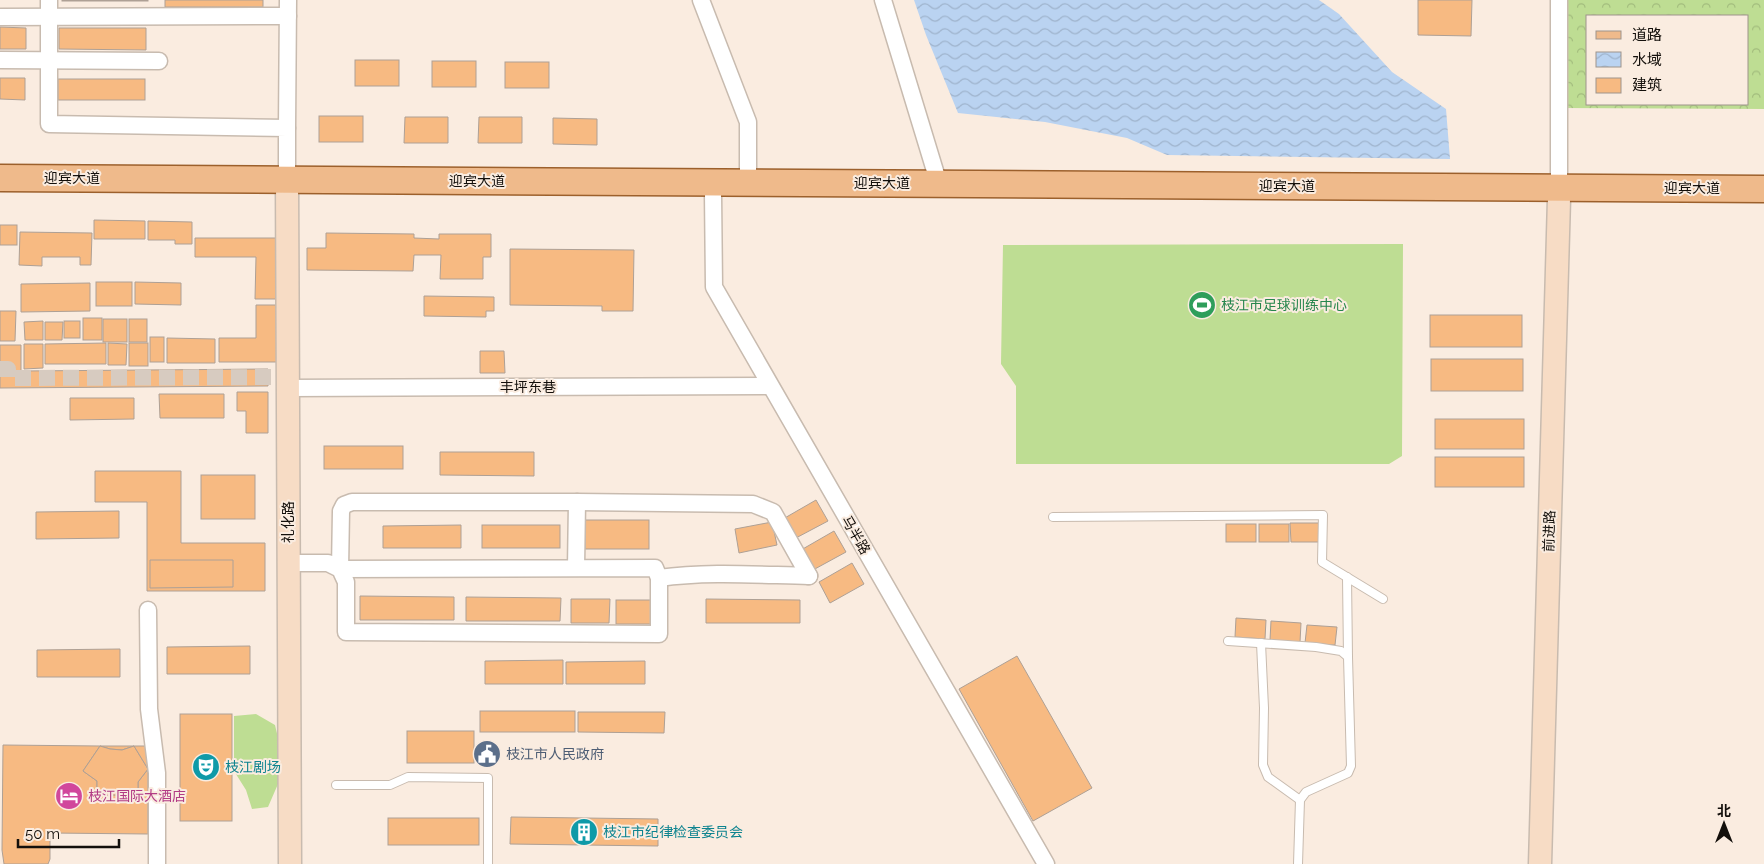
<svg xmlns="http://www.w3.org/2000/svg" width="1764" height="864" viewBox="0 0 1764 864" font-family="Raleway,'Noto Sans SC',sans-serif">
<defs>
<pattern id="forest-crowns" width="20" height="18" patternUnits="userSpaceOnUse" patternTransform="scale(1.25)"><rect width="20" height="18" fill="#bedd93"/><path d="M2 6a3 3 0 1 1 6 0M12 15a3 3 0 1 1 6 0" fill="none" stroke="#a2bc7d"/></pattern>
<pattern id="water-waves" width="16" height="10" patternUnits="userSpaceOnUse" patternTransform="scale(1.25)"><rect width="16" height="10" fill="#bad3f1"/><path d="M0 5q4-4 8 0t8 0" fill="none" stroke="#9fb4cd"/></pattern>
</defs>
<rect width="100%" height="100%" fill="#faece0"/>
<!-- grass -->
<g fill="#bedd93">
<polygon points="1403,244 1402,456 1389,464 1016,464 1016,386 1001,364 1003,245"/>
<polygon points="256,714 275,725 282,755 278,784 268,807 252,809 246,790 234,771 234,716"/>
</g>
<!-- forest -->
<path fill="url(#forest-crowns)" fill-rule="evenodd" d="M1559 0H1764V109L1559 108ZM1588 16H1748V104H1588Z"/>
<!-- water -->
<polygon fill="url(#water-waves)" points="914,0 1319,0 1339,14 1392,72 1446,109 1450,159 1167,155 1127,138 1045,122 958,113 926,35"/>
<!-- building -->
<g fill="#f7ba82" stroke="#aea095">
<rect x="62" y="0" width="86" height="1"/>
<rect x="165" y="0" width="98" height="7"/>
<polygon points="1418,0 1472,0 1471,36 1418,35"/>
<polygon points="0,27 26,28 26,49 0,49"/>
<polygon points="59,28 146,28 146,50 59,49"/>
<rect x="355" y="60" width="44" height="26"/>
<rect x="432" y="61" width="44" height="26"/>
<rect x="505" y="62" width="44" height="26"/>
<polygon points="0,78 25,78 25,100 0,99"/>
<rect x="58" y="79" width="87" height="21"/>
<rect x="319" y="116" width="44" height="26"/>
<polygon points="405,117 448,117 448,143 404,143"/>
<polygon points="479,117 522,117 522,143 478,143"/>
<polygon points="553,118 597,119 597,145 553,144"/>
<polygon points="94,220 145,221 145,239 94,239"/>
<polygon points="148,221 192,222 192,244 175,244 175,240 148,240"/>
<rect x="0" y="225" width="17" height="20"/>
<polygon points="20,232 92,233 91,265 80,265 80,257 42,257 42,266 19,265"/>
<polygon points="326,233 414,234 414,238 439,239 439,234 491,234 491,257 483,257 483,279 440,279 441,255 414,255 413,271 307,270 307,248 326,248"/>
<polygon points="195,238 279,238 279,299 255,299 256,257 195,257"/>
<polygon points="510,249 634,250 633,311 602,311 602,306 510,305"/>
<rect x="96" y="282" width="36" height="24"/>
<polygon points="135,282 181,283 181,305 135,304"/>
<polygon points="90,283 90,311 21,312 21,284"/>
<polygon points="424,296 494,297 494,311 486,311 486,317 424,316"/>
<polygon points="256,305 279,305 278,362 219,362 219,338 256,338"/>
<polygon points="0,311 16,311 15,341 0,341"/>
<rect x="1430" y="315" width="92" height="32"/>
<rect x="83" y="318" width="19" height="22"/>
<rect x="103" y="319" width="24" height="23"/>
<rect x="129" y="319" width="18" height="23"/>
<polygon points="43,321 43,340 25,340 24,322"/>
<rect x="64" y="321" width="16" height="17"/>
<polygon points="45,322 63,322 62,340 45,340"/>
<rect x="150" y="337" width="14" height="25"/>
<polygon points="167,338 215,339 215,363 167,363"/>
<polygon points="106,343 106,364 45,364 45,344"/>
<polygon points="108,343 127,344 126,365 108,365"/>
<rect x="129" y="343" width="19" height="23"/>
<polygon points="24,344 43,344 43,368 24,369"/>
<polygon points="0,345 21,345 21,371 268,369 268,386 0,388"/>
<polygon points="480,351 504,351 505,373 480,373"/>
<rect x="1431" y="359" width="92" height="32"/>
<polygon points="237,392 268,392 268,433 246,433 246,411 237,411"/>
<polygon points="159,394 224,394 224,418 160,418"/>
<polygon points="70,398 134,398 134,419 70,420"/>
<rect x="1435" y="419" width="89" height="30"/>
<rect x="324" y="446" width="79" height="23"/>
<polygon points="440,452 534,452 534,476 440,475"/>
<rect x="1435" y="457" width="89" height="30"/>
<polygon points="95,471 181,471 181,543 265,543 265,591 147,591 147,502 95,502"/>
<rect x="201" y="475" width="54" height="44"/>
<polygon points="816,500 828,521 794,539 783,519"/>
<polygon points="119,511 119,538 36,539 36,512"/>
<rect x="585" y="520" width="64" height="29"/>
<polygon points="772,522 777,545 739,553 735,529"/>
<polygon points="1290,523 1321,523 1321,542 1291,542"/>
<rect x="1226" y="524" width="30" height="18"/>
<rect x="1259" y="524" width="30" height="18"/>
<polygon points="461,525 461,548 383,548 383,526"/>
<rect x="482" y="525" width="78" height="23"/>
<polygon points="834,531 846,552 813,570 801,550"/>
<polygon points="150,560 233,560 233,587 150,588"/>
<polygon points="852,563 864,584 830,603 819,582"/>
<polygon points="360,596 454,597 454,620 360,620"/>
<polygon points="466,597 561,598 560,621 466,621"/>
<polygon points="571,599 610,599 609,623 571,623"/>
<polygon points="706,599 800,600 800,623 706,623"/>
<rect x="616" y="600" width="38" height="24"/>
<polygon points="1236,618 1266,620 1265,639 1235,637"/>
<polygon points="1271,621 1301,623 1300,642 1270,640"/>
<polygon points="1307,625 1337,627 1335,645 1305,643"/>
<polygon points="250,646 250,674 167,674 167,647"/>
<polygon points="120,649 120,677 37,677 37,650"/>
<polygon points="1017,656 1092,788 1033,821 959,689"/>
<polygon points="563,660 563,684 485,684 485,661"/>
<polygon points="645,661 645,684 566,684 566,662"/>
<rect x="480" y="711" width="95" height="21"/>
<polygon points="578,712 665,712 664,733 578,732"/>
<rect x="180" y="714" width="52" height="107"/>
<rect x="407" y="731" width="67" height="32"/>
<polygon points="3,745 100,746 83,771 97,781 97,795 138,795 138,782 148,769 148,834 50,833 50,859 48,864 4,864 2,850"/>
<polygon points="100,746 134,746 122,750 110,749"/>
<polygon points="100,746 110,749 122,750 134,746 148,769 138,782 138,795 97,795 97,781 83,771"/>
<polygon points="134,746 148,746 148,769"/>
<polygon points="511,817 658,819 658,846 510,844"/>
<rect x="388" y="818" width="91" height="27"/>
</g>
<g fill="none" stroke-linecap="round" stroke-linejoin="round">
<!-- street-tunnel -->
<polyline stroke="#d7cbc0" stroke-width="16" stroke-dasharray="16 8" stroke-linecap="butt" points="0,369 8,369 8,378 288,377"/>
<!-- lane casing -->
<g stroke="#c8bbaf" stroke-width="10">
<g id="lane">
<polyline points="1053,517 1323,515 1322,562 1383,599"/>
<polyline points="1347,577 1348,657"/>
<polyline points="1228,641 1316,647 1341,651 1348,657 1351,766 1348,773 1306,792 1300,800 1298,864"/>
<polyline points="1261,643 1264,708 1263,765 1268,777 1300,800"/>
<polyline points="336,785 390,785 408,777 488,778 488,864"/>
</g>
</g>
<!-- street casing -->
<g stroke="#c8bbaf" stroke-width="19">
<g id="street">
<polyline points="49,0 49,124 287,128 287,180"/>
<polyline points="701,0 748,122 748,183"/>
<polyline points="883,0 939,184"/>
<polyline points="0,17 288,16"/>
<polyline points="0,60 159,61"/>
<polyline points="287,128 288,0"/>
<polyline points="713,193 714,287 1046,864"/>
<polyline points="1559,197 1559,0"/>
<polyline points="288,388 769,386"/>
<polyline points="577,502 753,504 773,512 809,576"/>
<polyline points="289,563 328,563 340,569 346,582 346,632 659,634 659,578 655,568 340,569 341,511 344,505 352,502 577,502 576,568"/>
<path d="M659 578C708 571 759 575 809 576"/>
<polyline points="148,610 149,709 157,773 157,864"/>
</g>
</g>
<!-- secondary casing -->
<g stroke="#c8bbaf" stroke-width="25">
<g id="secondary">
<polyline points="287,180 290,864"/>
<polyline points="1540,864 1559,199"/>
</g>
</g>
<!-- primary casing -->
<g stroke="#9c602c" stroke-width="29">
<polyline id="primary" points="0,178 1764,189"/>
</g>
<!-- lane -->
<use href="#lane" stroke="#fff" stroke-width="8"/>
<!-- street -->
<use href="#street" stroke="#fff" stroke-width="16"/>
<!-- secondary -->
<use href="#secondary" stroke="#f7dcc5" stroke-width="22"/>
<!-- primary -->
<use href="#primary" stroke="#efba8b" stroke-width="26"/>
</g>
<!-- icons -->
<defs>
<g id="stadium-disc" transform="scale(1.4375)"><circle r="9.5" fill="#2e9e5b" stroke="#faece0"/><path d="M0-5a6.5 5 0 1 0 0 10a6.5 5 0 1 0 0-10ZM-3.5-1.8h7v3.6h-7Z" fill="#fff"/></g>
<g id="civic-disc" transform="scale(1.4375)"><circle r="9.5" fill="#5c6f8a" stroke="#faece0"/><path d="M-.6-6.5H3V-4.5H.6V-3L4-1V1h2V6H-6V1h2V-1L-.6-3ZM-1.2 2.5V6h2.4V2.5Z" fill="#fff"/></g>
<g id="theatre-disc" transform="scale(1.4375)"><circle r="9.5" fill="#0f9aa8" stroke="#faece0"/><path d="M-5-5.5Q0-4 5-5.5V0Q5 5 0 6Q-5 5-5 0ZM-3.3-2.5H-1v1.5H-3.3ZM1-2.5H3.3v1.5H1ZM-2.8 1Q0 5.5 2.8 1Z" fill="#fff"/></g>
<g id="hotel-disc" transform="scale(1.4375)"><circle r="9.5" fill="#d1479c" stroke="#faece0"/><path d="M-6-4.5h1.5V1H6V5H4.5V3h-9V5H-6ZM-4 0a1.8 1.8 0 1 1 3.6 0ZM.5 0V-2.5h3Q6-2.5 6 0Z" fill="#fff"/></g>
<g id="building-disc" transform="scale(1.4375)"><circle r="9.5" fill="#0f9aa8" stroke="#faece0"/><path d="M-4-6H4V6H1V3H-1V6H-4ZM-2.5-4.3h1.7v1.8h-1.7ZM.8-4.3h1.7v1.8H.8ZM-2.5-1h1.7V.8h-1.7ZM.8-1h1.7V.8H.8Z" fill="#fff"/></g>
</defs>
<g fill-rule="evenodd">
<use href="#stadium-disc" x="1202" y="305"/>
<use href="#civic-disc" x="487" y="754"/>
<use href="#theatre-disc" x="206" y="767"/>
<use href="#hotel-disc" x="69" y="796"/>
<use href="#building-disc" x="584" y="832"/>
</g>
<g text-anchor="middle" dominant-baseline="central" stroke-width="4" stroke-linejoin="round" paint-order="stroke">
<!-- street labels -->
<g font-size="14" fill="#130f0b" stroke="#faece0">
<text x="72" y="178">迎宾大道</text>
<text x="477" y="181">迎宾大道</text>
<text x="882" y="183">迎宾大道</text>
<text x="1287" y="186">迎宾大道</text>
<text x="1692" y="188">迎宾大道</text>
<text x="528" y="387">丰坪东巷</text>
<text transform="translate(288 522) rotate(-90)">礼化路</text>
<text transform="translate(1549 531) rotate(-88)">前进路</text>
<text transform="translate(856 535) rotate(60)">马半路</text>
</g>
<!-- leisure labels -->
<g font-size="14" fill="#27864d" stroke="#faece0" text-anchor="start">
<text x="1221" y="305">枝江市足球训练中心</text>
</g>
<!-- service labels -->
<g font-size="14" fill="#4e5e75" stroke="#faece0" text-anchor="start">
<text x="506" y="754">枝江市人民政府</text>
</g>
<!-- culture labels -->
<g font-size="14" fill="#0d838f" stroke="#faece0" text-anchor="start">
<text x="225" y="767">枝江剧场</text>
<text x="603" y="832">枝江市纪律检查委员会</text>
</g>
<!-- hotel labels -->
<g font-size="14" fill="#b23c85" stroke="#faece0" text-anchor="start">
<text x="88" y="796">枝江国际大酒店</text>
</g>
</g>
<!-- legend -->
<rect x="1586" y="15" width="162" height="90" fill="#faece0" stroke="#9e948b"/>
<rect x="1596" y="31" width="25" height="8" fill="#efba8b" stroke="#9e948b"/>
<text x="1632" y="40" font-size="15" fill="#130f0b">道路</text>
<rect x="1596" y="52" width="25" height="15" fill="url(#water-waves)" stroke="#9e948b"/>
<text x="1632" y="65" font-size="15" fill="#130f0b">水域</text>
<rect x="1596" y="78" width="25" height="15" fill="#f7ba82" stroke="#9e948b"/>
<text x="1632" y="90" font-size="15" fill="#130f0b">建筑</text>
<!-- north arrow -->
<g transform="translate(1724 824)" stroke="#faece0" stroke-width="4" paint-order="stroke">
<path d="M0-4L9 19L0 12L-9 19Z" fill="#130f0b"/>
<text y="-8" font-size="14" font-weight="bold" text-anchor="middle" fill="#130f0b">北</text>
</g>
<!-- scale -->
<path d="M18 839v8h101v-8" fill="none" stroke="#130f0b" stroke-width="2.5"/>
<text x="25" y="839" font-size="15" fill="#130f0b" stroke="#faece0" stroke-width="4" paint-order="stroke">50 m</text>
</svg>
